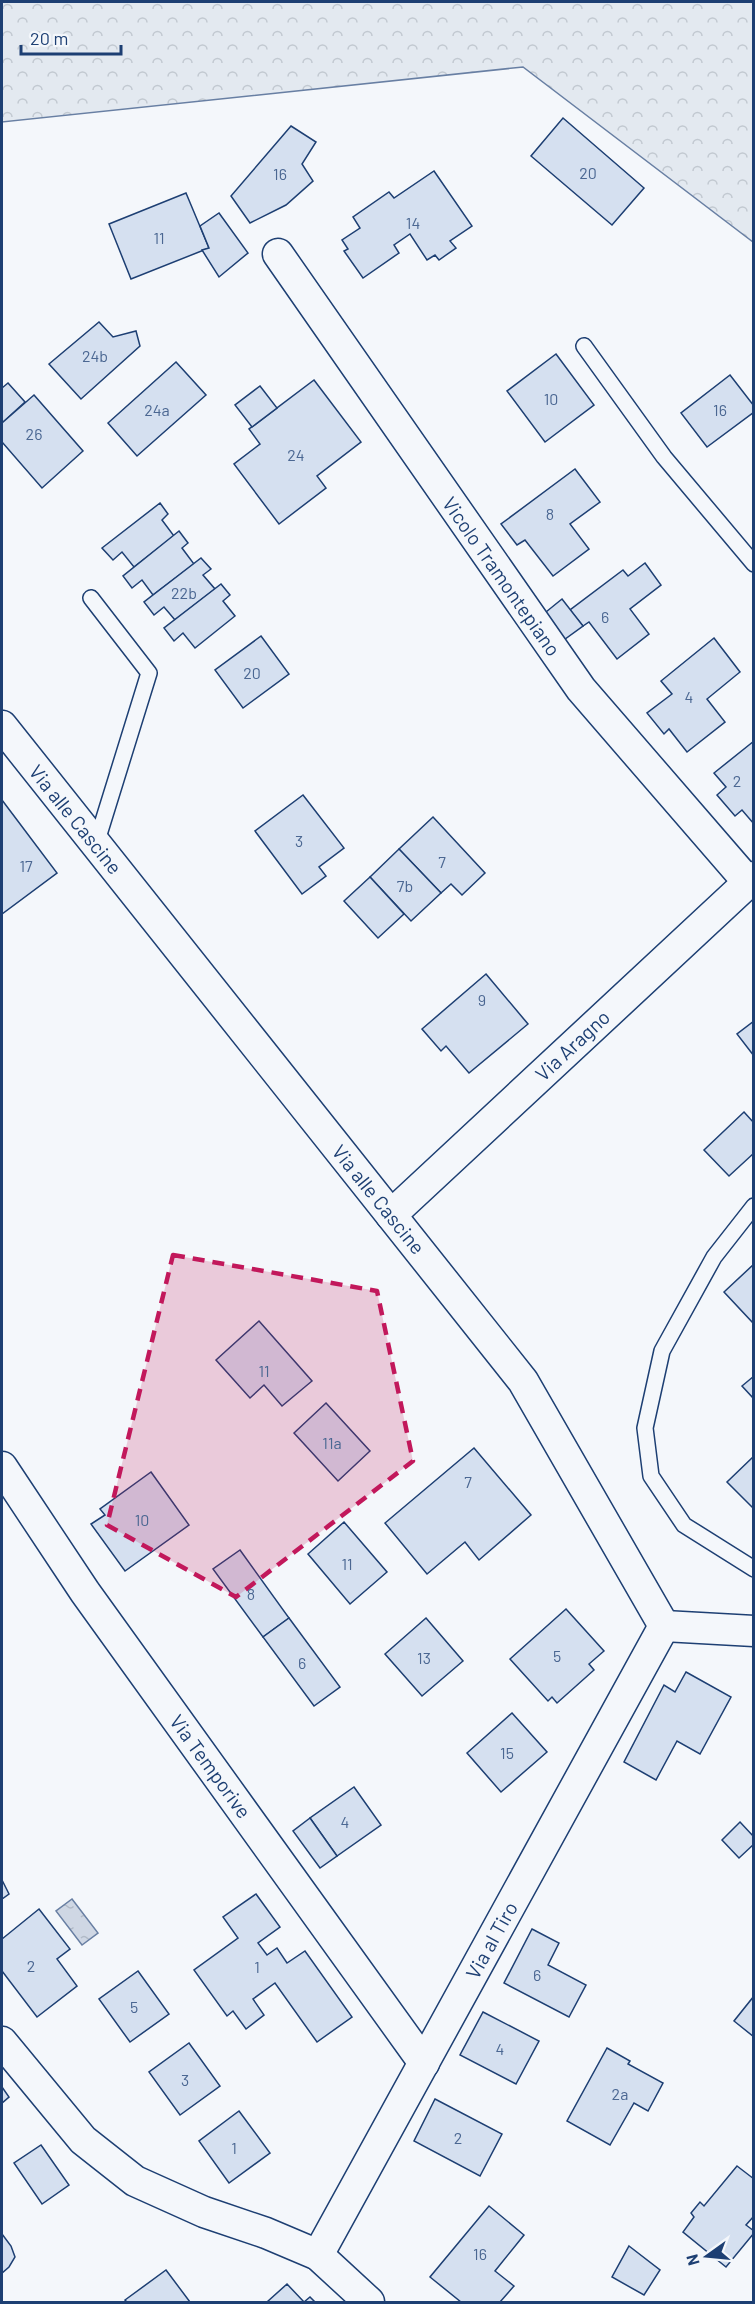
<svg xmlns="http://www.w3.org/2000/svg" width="755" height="2304" viewBox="0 0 755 2304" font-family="Barlow,sans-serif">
<defs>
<pattern id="forest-crowns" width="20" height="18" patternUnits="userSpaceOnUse" patternTransform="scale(1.5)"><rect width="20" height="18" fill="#e3e9f0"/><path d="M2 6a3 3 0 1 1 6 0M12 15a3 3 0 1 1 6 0" fill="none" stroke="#c2c9d1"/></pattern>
<pattern id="water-ripples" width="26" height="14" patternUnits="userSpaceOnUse" patternTransform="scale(1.5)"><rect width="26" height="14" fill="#cfd7e4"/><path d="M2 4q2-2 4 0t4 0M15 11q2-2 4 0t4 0" fill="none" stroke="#b1bac7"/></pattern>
</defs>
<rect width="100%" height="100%" fill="#f4f7fb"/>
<!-- forest -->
<polygon fill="url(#forest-crowns)" stroke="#687fa3" stroke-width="1.5" points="2,2 753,2 753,242 523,67 2,122"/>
<!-- water -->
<polygon fill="url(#water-ripples)" stroke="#687fa3" stroke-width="1.5" points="72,1899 98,1933 82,1945 56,1911"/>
<!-- building -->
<g fill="#d5e0f0" stroke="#1d3f73" stroke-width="1.5">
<polygon points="563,118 644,188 612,225 531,156"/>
<polygon points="291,126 316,142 302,164 313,181 286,205 250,223 231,196"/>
<polygon points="434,171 472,226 450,241 456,248 439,260 435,255 427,260 410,234 394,245 399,253 363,278 344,251 348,249 342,240 360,228 353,217 389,192 394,198"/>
<polygon points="186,193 209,248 131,279 109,224"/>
<polygon points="219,213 248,253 219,277 202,250 209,248 200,226"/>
<polygon points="99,322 113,337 136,331 140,346 81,399 49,364"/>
<polygon points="556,354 594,405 545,442 507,391"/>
<polygon points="176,362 206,395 137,456 108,423"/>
<polygon points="730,375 754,406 754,412 707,447 681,413"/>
<polygon points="314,380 361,442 317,476 326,488 279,524 234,464 260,444 249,429"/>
<polygon points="8,383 25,402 2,423 2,388"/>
<polygon points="260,386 277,408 252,427 235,405"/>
<polygon points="34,395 83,451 42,488 2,442 2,423"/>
<polygon points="575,469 600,502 570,524 589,549 553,576 525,540 517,545 501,524"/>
<polygon points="160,503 168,514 162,520 174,536 134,567 122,552 113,560 102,548"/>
<polygon points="179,531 188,543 182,548 194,564 153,595 142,580 132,588 123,576"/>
<polygon points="201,558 211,569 203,575 215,589 175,620 164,607 154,615 144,602"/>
<polygon points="645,563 661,585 630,609 649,634 617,659 589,622 583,626 570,610 623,570 628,576"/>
<polygon points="221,584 230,595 223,601 235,616 195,648 183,633 174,641 164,628"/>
<polygon points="562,599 583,626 561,642 541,616"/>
<polygon points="261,636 289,674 243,708 215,670"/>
<polygon points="714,638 740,672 707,699 725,722 687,752 669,729 664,734 647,713 672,694 661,681"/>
<polygon points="754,741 754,824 742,810 735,816 717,795 726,787 714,773"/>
<polygon points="303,795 344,848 319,867 326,876 302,894 255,831"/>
<polygon points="2,800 57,873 2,914"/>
<polygon points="433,817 485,873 462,895 451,884 441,893 399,849"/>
<polygon points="399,849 441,893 411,921 370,877"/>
<polygon points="370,877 404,914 378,938 344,901"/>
<polygon points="486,974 528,1024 469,1073 446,1046 441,1051 422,1029"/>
<polygon points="754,1021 754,1056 737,1034"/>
<polygon points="744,1112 754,1123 754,1153 729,1176 704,1150"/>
<polygon points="754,1264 754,1324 724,1292"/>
<polygon points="259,1321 312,1381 282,1406 264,1385 250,1398 216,1360"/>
<polygon points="754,1376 754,1399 742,1386"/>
<polygon points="326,1403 370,1451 338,1481 294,1433"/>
<polygon points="474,1448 531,1515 479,1560 465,1542 427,1574 385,1523"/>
<polygon points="754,1456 754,1507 753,1508 727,1482"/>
<polygon points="151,1472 189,1525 125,1571 91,1524 105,1515 100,1509"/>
<polygon points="344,1522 387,1572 350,1604 308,1554"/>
<polygon points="240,1550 289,1618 263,1637 213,1569"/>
<polygon points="566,1609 604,1651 589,1664 594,1670 557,1703 552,1697 548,1701 510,1659"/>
<polygon points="289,1618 340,1687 314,1706 263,1637"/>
<polygon points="426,1618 463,1661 422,1696 385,1654"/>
<polygon points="686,1672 731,1697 700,1754 677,1741 656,1780 624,1762 664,1685 675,1692"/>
<polygon points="512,1713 547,1752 501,1792 467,1753"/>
<polygon points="354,1787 381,1825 337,1856 310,1818"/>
<polygon points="310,1818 337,1856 320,1868 293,1831"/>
<polygon points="740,1822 754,1837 754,1844 739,1858 722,1840"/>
<polygon points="2,1880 9,1894 2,1899"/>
<polygon points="256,1894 280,1927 258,1943 267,1955 277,1948 287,1963 305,1951 352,2017 317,2042 275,1983 253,1999 264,2015 246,2029 233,2011 227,2016 194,1970 238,1938 223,1917"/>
<polygon points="39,1909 70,1949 57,1959 77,1986 37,2017 2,1971 2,1939"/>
<polygon points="532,1929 559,1943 548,1965 586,1985 569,2017 504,1983"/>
<polygon points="138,1971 169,2014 130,2042 99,1999"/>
<polygon points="754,1996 754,2037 734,2021"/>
<polygon points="483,2012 539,2041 516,2084 460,2055"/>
<polygon points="189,2043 220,2086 180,2115 149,2072"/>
<polygon points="607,2048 630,2061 628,2064 663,2083 648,2111 634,2103 610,2145 567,2121"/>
<polygon points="2,2087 9,2097 2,2103"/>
<polygon points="435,2099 502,2134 480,2176 414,2141"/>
<polygon points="239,2111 270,2153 229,2183 199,2141"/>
<polygon points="41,2145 69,2185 42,2204 14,2163"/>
<polygon points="737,2166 754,2179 754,2216 746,2225 754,2231 754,2233 726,2267 683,2232 694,2217 691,2213 700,2202 704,2206"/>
<polygon points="489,2206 524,2235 495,2271 514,2286 500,2302 461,2302 430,2277"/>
<polygon points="2,2234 11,2246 15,2257 9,2267 2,2273"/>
<polygon points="629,2246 660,2270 644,2295 612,2277"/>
<polygon points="166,2270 190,2302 127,2302 125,2300"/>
<polygon points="287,2284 304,2302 310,2297 315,2302 267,2302"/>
</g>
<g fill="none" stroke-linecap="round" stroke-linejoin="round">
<!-- service casing -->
<g stroke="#1d3f73" stroke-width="18">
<g id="service">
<polyline points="584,346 664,457 754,564"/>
<polyline points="91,598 149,673 96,844"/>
<polyline points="754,1206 714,1257 662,1351 645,1428 651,1476 684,1525 754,1569"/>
</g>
</g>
<!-- minor casing -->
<g stroke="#1d3f73" stroke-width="33">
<g id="minor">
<polyline points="278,254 581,689 748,882"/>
<polyline points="2,726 523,1381 664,1626"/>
<polyline points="391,1215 754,877"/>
<polyline points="2,1467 85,1592 424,2063"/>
<polyline points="664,1626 754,1631"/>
<polyline points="2,2042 83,2140 135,2181 204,2212 266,2233 318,2255 369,2302"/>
<polyline points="318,2255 664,1626"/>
</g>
</g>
<!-- service -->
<use href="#service" stroke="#f4f7fb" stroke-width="15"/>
<!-- minor -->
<use href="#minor" stroke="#f4f7fb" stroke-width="30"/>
</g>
<!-- marked area -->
<path fill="#c2185b" fill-opacity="0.2" stroke="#c2185b" stroke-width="4.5" stroke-dasharray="12 8" stroke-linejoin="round" d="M173 1255 377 1291 413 1461 236 1597 107 1525Z"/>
<g text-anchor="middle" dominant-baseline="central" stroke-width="4.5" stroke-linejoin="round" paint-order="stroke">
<!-- number labels -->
<g font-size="16" fill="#4b6792">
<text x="588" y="172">20</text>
<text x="280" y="173">16</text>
<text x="413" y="222">14</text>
<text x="159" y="237">11</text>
<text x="95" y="355">24b</text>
<text x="551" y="398">10</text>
<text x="157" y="409">24a</text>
<text x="720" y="409">16</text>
<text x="34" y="433">26</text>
<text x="296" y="454">24</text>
<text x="550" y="513">8</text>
<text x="184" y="592">22b</text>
<text x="605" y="616">6</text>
<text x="252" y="672">20</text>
<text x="689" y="696">4</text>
<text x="737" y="780">2</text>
<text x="299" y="840">3</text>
<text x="442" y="861">7</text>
<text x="26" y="865">17</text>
<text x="405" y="885">7b</text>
<text x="482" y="999">9</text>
<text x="264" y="1370">11</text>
<text x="332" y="1442">11a</text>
<text x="468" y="1481">7</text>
<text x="142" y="1519">10</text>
<text x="347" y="1563">11</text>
<text x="251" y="1593">8</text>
<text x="557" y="1655">5</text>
<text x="424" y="1657">13</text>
<text x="302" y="1662">6</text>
<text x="507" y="1752">15</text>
<text x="345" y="1821">4</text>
<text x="31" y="1965">2</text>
<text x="257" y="1966">1</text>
<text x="537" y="1974">6</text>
<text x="134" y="2006">5</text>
<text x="500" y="2048">4</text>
<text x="185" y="2079">3</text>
<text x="620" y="2093">2a</text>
<text x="458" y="2137">2</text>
<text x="234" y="2147">1</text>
<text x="480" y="2253">16</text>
</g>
<!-- street labels -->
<g font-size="20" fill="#1d3f73" stroke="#f4f7fb">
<text transform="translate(502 576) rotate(55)">Vicolo Tramontepiano</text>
<text transform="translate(76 819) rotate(51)">Via alle Cascine</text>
<text transform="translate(572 1045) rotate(-43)">Via Aragno</text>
<text transform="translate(379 1199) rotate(51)">Via alle Cascine</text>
<text transform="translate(211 1766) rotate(54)">Via Temporive</text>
<text transform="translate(491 1940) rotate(-61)">Via al Tiro</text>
</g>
</g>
<!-- border -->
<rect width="755" height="2304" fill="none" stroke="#1d3f73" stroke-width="6"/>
<!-- north arrow -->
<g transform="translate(707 2256) rotate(255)" stroke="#f4f7fb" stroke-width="4.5" paint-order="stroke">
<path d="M0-4.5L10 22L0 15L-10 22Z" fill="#1d3f73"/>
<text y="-9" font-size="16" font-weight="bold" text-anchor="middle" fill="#1d3f73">N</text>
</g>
<!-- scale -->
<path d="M21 45v9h100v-9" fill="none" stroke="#1d3f73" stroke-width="3"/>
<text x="30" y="45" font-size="18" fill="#1d3f73" stroke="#f4f7fb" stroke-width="4.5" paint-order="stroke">20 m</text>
</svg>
